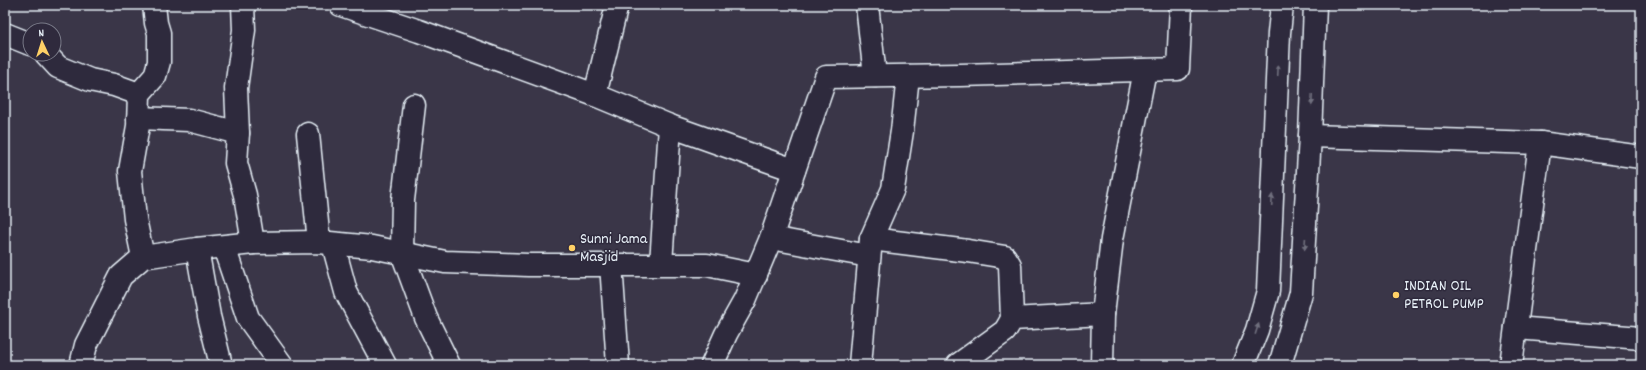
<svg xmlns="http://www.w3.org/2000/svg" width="1646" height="370" viewBox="0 0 1646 370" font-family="Dekko,sans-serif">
<rect width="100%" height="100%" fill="#3a3648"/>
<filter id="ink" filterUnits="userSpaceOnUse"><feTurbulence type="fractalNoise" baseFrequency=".025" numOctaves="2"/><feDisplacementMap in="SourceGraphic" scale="8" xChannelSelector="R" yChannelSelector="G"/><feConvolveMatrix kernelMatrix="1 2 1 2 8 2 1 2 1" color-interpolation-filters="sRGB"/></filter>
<g filter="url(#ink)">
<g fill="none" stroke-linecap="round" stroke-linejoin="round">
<!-- street casing -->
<g stroke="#e8f1f8" stroke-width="25">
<g id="street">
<polyline points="243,5 244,30 236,88 238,133 236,163 245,195 253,243"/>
<polyline points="341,5 419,31 595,95 670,126 794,170"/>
<polyline points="867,5 875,76"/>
<polyline points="5,34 30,44"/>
<polyline points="46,54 58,67 90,80 114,85 139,94"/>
<polyline points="595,95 617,5"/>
<polyline points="414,105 403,200 402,253 426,318 449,365"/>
<polyline points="138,118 189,120 238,133"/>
<polyline points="308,134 319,242"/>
<polyline points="1310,136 1540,143 1641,157"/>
<polyline points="771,238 869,256"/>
<polyline points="871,239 968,251 1005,257 1010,265 1012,319"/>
<polyline points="333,244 346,292 385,365"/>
<polyline points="224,247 248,318 282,365"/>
<polyline points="197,249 209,316 221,365"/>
<polyline points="143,257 135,219 130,171 138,126 139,94 155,76 159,62 159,33 156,23 154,5"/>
<polyline points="611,264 618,365"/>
<polyline points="661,264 670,126"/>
<polyline points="1516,328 1641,338"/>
<polyline points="81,365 86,345 121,276 143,257 197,249 253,243 319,242 372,247 445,262 528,265 707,265 756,275"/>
<polyline points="712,365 726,334 745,300 771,238 826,77 960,75 1178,69 1181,5"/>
<polyline points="860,365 871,239 893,189 902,131 908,76"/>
<polyline points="958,365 1005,331 1012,319 1103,314"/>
<polyline points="1102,365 1103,314 1112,239 1145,70"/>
<polyline points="1511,365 1540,143"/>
</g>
</g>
<!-- primary casing -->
<g stroke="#e8f1f8" stroke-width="25">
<g id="primary">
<polyline points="1243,365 1257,330 1268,291 1279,33 1282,5"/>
<polyline points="1280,365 1301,293 1310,136 1315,5"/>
</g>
</g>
<!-- street -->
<use href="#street" stroke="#2f2a3d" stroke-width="22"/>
<!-- primary -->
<use href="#primary" stroke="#2f2a3d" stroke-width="22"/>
</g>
<!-- one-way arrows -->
<defs><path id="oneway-solid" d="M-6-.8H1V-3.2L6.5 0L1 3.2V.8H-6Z"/></defs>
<g fill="#70707e">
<use href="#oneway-solid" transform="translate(1278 70) rotate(-87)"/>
<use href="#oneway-solid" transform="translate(1312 100) rotate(92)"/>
<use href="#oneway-solid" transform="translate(1272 200) rotate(-87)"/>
<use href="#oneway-solid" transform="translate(1305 244) rotate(94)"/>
<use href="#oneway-solid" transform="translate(1257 329) rotate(-72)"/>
</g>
</g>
<!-- markers -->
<g fill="#ffd166" stroke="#2f2a3d" stroke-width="1.5">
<circle cx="572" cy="248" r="4"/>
<circle cx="1396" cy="295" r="4"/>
</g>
<g text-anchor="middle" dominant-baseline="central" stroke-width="3" stroke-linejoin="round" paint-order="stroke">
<!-- poi labels -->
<g font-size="16" fill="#e8f1f8" stroke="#2f2a3d" text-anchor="start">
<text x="580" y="239">Sunni Jama<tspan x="580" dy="18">Masjid</tspan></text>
<text x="1404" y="286">INDIAN OIL<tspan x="1404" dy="18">PETROL PUMP</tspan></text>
</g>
</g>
<!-- margin -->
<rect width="1646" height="370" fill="none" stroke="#2f2a3d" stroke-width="20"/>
<rect x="10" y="10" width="1626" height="350" fill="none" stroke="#e8f1f8" stroke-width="1.5" filter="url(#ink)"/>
<!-- north arrow -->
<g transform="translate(42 42) rotate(356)"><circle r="19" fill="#2f2a3d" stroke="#797a88"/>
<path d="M0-3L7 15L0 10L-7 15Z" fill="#ffd166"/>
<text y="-6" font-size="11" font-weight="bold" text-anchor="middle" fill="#e8f1f8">N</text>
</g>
</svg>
